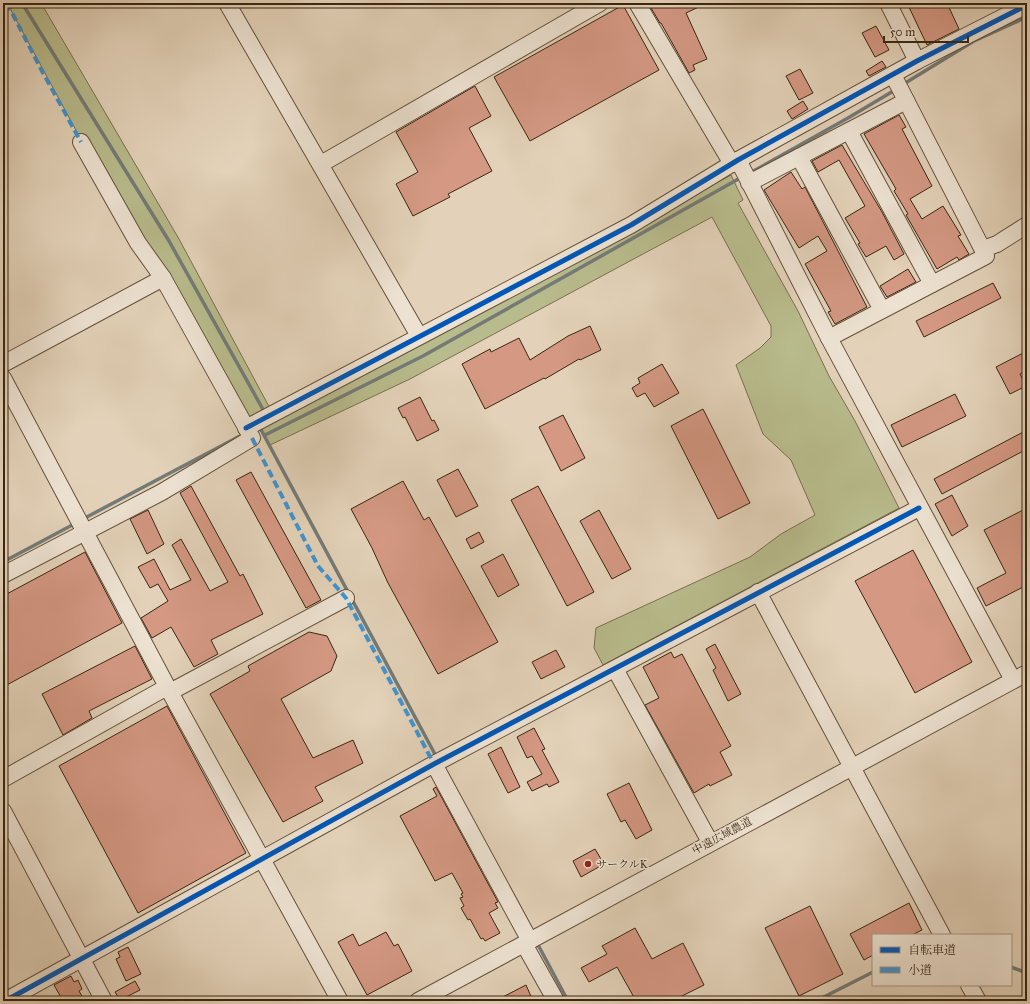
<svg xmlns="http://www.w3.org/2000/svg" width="1030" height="1004" viewBox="0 0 1030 1004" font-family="'IM FELL Great Primer','Noto Serif JP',serif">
<rect width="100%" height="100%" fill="#e3d2b9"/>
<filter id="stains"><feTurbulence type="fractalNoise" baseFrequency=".005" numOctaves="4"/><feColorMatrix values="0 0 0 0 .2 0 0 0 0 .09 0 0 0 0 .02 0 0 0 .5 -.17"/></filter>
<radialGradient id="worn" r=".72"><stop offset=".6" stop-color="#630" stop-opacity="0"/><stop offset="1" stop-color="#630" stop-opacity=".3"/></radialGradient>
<!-- green -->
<g fill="#b8bb8c" stroke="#79704e">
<polygon points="7,3 41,3 179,239 273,414 249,426 116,204"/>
<polygon points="731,175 743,200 738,203 798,311 829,376 855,421 899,508 603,665 594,648 596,628 750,557 781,534 815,515 791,460 763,434 736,365 760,348 771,337 771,326 712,217 410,379 270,445 259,426"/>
</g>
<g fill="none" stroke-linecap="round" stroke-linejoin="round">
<!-- stream -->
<g stroke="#747b77" stroke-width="3.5">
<polyline points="22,3 169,241 265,413"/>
<polyline points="902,85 974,41 1027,17"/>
<polyline points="750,173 848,118 895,90"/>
<polyline points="259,426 437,758"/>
<polyline points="265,435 423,356 742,177"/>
<polyline points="83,519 240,436"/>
<polyline points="3,562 76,523"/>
<polyline points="536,941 568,1001"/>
<polyline points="1011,967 1027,973"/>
<polyline points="816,1001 873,972"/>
</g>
</g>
<!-- building -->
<g fill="#d49883" stroke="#3a2610">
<polygon points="648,3 707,3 686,13 707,59 693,65 695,70 689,73 661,23 660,23"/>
<polygon points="907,3 947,3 959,29 927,45"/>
<polygon points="623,5 659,70 530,141 494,77"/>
<polygon points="876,26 889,50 875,57 862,33"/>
<polygon points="882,61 886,67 869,76 866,71"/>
<polygon points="800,69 813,93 799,100 786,76"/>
<polygon points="475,86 491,116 469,128 492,171 448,194 450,197 413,216 396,184 418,172 396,132"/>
<polygon points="803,101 808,109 792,119 787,111"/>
<polygon points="899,115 906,127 902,129 932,186 910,199 922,219 943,206 961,235 958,236 969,254 959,260 957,257 937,269 906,215 908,214 894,191 896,189 864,134"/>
<polygon points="842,145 882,212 904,254 894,260 886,246 866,257 858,244 860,243 845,218 865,206 839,160 818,172 812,161"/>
<polygon points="791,172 802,189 805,187 867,307 835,324 828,312 831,311 805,264 827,251 818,236 799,248 764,190"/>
<polygon points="908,269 916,282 887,297 880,286"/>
<polygon points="993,283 1001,298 924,337 916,321"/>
<polygon points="590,326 601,350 580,360 579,359 545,379 544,378 485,409 462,364 490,349 491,352 519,338 530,360 568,336"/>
<polygon points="1027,351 1027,370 1020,374 1026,386 1010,394 996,367"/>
<polygon points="662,364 679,393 654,407 645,393 637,397 632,388 640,383 638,378"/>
<polygon points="955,394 966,416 902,447 891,425"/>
<polygon points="420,397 432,421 434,420 439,430 417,441 405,417 403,418 398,408"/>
<polygon points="703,409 750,503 718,519 671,426"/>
<polygon points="563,415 585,458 561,471 539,427"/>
<polygon points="1027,430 1027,449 942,494 934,479"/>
<polygon points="458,469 478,506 456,517 437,480"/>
<polygon points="251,472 321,600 306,608 236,480"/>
<polygon points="403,481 424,520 429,517 498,642 438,674 388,583 372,548 351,509"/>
<polygon points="191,486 240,576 243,574 263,614 211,640 218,654 194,667 171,627 152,638 141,618 168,601 158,584 150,588 138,567 154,559 170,590 191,580 172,545 181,539 210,591 228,582 180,493"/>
<polygon points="538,486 594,592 567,606 511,500"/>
<polygon points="952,495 968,526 952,536 935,504"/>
<polygon points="1027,508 1027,553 1022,555 1027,566 1027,585 986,606 977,588 1006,573 984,530"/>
<polygon points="148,510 164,544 147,554 130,519"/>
<polygon points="599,510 631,569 612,579 580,521"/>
<polygon points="479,532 484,542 471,549 466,539"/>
<polygon points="913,550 972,662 915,693 855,581"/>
<polygon points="85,552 122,623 3,687 3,596"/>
<polygon points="503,554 519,585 498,597 481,566"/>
<polygon points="309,632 327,636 337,656 331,671 281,699 313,758 353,740 363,763 315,787 323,801 283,822 210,694 250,671 248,666"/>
<polygon points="715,644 741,694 728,701 713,670 716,668 706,649"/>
<polygon points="135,646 152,679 89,711 92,718 63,735 42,694"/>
<polygon points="556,650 565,667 541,679 532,662"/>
<polygon points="671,652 674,658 682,654 731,746 720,752 732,775 710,786 709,784 694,793 645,705 659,698 643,667"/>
<polygon points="167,706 246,853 138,913 59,766"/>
<polygon points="534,728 545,749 542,750 559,782 549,787 547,784 532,791 527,782 542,774 532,756 527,758 517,737"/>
<polygon points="501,747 520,787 508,793 488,754"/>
<polygon points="629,783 652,830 636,839 625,820 621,822 607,794"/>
<polygon points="436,787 498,902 495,903 498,908 489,913 500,933 485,941 483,938 481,939 470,919 468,920 461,908 464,906 460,898 463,897 461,894 463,893 452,873 435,881 400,816 437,796 433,789"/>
<polygon points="595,849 604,864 581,877 573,861"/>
<polygon points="909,903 922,930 912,935 873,935 873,955 864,960 850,934"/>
<polygon points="810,906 843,974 799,996 765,928"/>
<polygon points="635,928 652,959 683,943 704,985 672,1001 636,1001 617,967 589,982 581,968 607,954 602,946"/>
<polygon points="386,932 394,946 398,944 412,971 367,995 338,942 353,934 359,946"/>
<polygon points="128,947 141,974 126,981 116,959 120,957 118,952"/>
<polygon points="71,976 74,982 78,980 82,989 79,991 85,1001 63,1001 54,985"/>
<polygon points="135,981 140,990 120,1000 115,992"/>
<polygon points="526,985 533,1001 495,1001"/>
</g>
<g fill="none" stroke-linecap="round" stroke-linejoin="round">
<!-- minor casing -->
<g stroke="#64513a" stroke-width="18">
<g id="minor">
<polyline points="227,3 419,336"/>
<polyline points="637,3 732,164"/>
<polyline points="888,3 917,61"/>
<polyline points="849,131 932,284"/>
<polyline points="799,157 882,310"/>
<polyline points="738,160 829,338 1013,680"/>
<polyline points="321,164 600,3"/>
<polyline points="749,183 906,101"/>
<polyline points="983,249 997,244 1027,225"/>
<polyline points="829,338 986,256 893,75"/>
<polyline points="3,364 163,278"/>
<polyline points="3,378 170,692 346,598"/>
<polyline points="246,428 631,225 738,160 917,61 1027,5"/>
<polyline points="3,575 162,492 252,438 163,278 138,243 81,142"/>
<polyline points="758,592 942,935"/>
<polyline points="615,669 710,842"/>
<polyline points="170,692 340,1001"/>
<polyline points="434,764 530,941"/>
<polyline points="3,779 167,687"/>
<polyline points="3,811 104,1001"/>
<polyline points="524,944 556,1001"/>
<polyline points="969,985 978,1001"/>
<polyline points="5,1001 434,764 919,508"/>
<polyline points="418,1001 1027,673"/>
</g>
</g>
<!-- minor -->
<use href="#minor" stroke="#ede2d2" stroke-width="16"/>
<!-- quiet -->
<g stroke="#3e95d3" stroke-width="4" stroke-dasharray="8 4" stroke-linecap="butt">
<polyline points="7,3 42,71 81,142"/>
<polyline points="252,438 318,566 346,598 434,764"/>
</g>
<!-- cycleway casing -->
<g stroke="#ede2d2" stroke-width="8">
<g id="cycleway">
<polyline points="246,428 631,225 738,160 917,61 1027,5"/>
<polyline points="5,1001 434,764 919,508"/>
</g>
</g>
<!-- cycleway -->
<use href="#cycleway" stroke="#0057b8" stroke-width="5"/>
</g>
<!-- markers -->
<circle fill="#8f2418" stroke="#ede2d2" stroke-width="1.5" cx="588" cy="864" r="4"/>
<g text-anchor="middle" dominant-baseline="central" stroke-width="3" stroke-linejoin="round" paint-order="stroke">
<!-- street labels -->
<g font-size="11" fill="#3a2610" stroke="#ede2d2">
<text transform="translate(722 836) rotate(-28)">中遠広域農道</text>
</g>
<!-- poi labels -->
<g font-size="11" fill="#3a2610" stroke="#ede2d2" text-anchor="start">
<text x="596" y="864">サークルK</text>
</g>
</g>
<!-- margin -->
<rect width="1030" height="1004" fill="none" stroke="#e3d2b9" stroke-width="16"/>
<rect x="4" y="4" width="1022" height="996" fill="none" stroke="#3a2610" stroke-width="2"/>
<rect x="8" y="8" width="1014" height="988" fill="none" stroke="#3a2610"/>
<!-- legend -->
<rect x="872" y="934" width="140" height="52" fill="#ede2d2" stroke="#a59784"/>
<rect x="880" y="947" width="20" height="6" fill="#0057b8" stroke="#a59784"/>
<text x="908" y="954" font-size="12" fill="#3a2610">自転車道</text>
<rect x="880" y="967" width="20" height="6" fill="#3e95d3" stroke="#a59784"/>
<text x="908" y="974" font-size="12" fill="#3a2610">小道</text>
<!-- scale -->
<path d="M884 36v6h84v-6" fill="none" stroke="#3a2610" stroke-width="2"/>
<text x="890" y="36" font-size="12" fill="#3a2610" stroke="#ede2d2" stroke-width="3" paint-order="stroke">50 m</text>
<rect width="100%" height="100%" filter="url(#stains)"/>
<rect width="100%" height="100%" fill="url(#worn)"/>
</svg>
